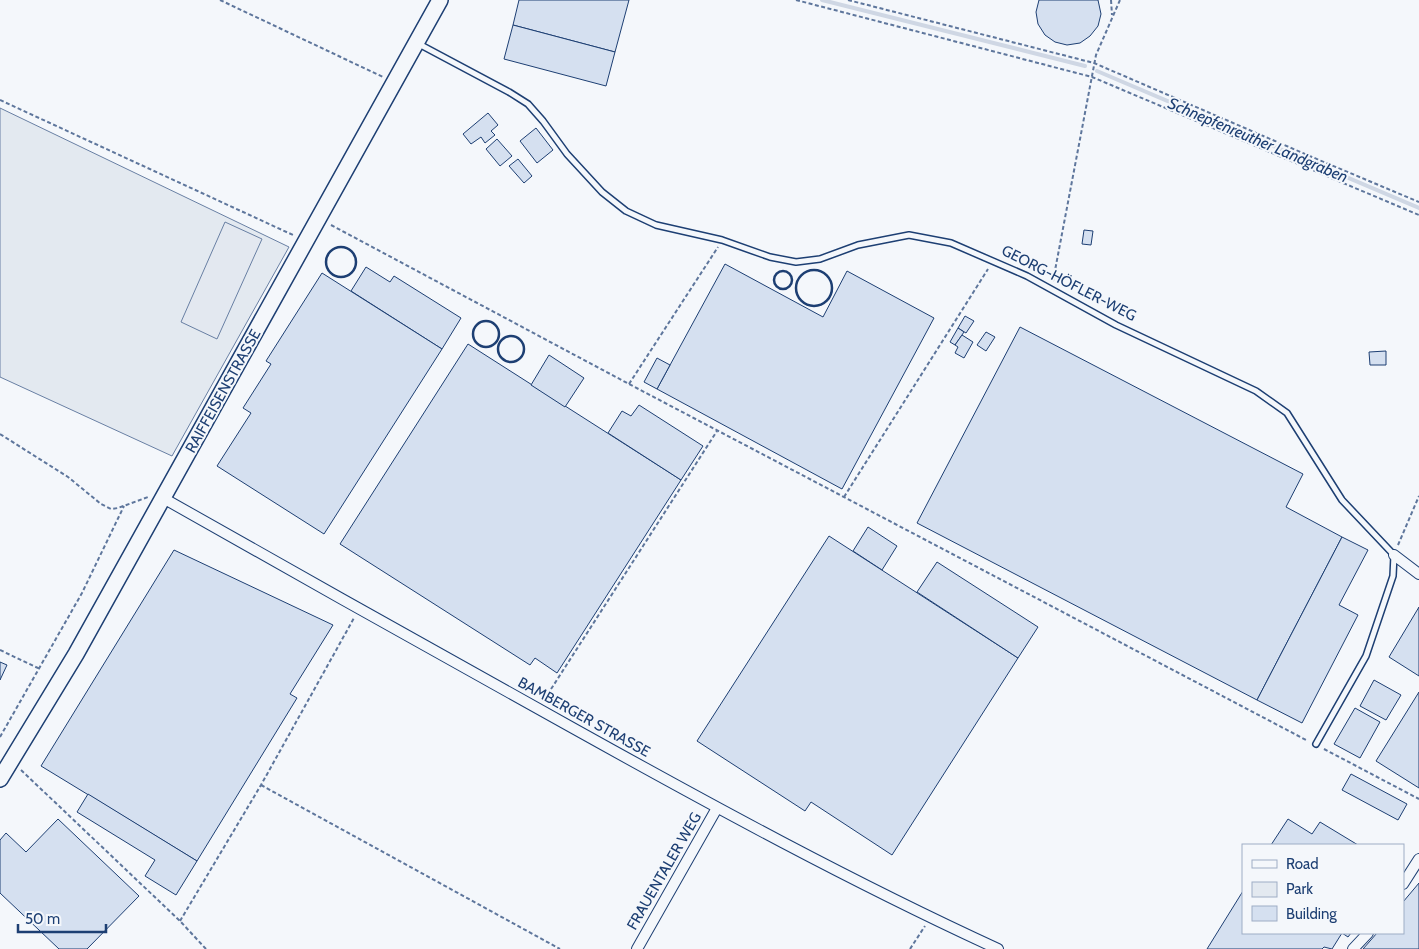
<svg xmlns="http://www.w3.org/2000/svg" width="1419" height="949" viewBox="0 0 1419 949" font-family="Cabin,sans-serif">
<rect width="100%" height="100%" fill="#f4f7fb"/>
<!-- green -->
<polygon fill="#e3e9f0" stroke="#687fa3" points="0,108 289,247 172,456 0,377"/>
<!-- parking -->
<polygon fill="#e3e8f0" stroke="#687fa3" points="225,222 262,239 217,339 181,322"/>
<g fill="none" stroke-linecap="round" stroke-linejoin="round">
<!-- stream -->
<g stroke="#cfd7e4" stroke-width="4">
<polyline points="822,0 1085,66"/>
<polyline points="1097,71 1419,208"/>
</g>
</g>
<!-- building -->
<g fill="#d5e0f0" stroke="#1d3f73">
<polygon points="519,0 629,0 615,52 513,25"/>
<polygon points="1039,0 1098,0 1101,14 1098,26 1090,36 1080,43 1067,45 1055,42 1045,35 1038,24 1036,12"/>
<polygon points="513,25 615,52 606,86 504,59"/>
<polygon points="488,113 498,125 491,131 495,135 485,143 481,137 471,144 463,134"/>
<polygon points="536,128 553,150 537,163 520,141"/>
<polygon points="497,139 512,156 500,166 486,149"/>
<polygon points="518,159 532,176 524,183 509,166"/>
<polygon points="1084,230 1093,231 1091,245 1082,244"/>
<polygon points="725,264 823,317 847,271 934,318 842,489 657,389"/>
<polygon points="366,267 390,282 394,276 461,318 442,349 351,291"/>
<polygon points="322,273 442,349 324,534 217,466 251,413 243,408 271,364 266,361"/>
<polygon points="965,316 974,321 966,333 958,328"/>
<polygon points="1020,327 1303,474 1286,507 1342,537 1257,700 917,523"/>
<polygon points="958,328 964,332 955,345 950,342"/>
<polygon points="986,332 995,337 986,351 977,345"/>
<polygon points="962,335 973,342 964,358 955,353 958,347 955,345"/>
<polygon points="468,344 681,480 557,673 535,658 530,665 340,544"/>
<polygon points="1386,351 1386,365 1370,365 1369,352"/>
<polygon points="549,355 584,378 565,407 531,385"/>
<polygon points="657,358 670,365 657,389 644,382"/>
<polygon points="639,405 703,446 681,480 608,433 622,411 631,416"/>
<polygon points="868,527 897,546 882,570 853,551"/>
<polygon points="829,536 1018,658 892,855 811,802 805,811 697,741"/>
<polygon points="1342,537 1368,550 1339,605 1358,615 1302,723 1257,700"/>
<polygon points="174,550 333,625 290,694 297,698 197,861 41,766"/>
<polygon points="937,562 1038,627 1018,658 917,592"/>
<polygon points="1419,607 1419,676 1389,657"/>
<polygon points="0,662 7,665 0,680"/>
<polygon points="1374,680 1401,695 1386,720 1360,706"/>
<polygon points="1419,692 1419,788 1376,761"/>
<polygon points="1355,708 1380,722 1360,758 1334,744"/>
<polygon points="1351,774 1407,804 1398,820 1342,790"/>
<polygon points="88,794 197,861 176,895 145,876 155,860 77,812"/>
<polygon points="58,819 139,896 87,949 59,949 0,893 0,840 6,833 26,852"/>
<polygon points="1288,819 1312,834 1320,822 1358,845 1271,845"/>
<polygon points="1419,883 1419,949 1363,949 1377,933 1403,933 1403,902"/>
<polygon points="1243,891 1243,933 1351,933 1348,937 1342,933 1332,949 1324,947 1322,949 1207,949"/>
</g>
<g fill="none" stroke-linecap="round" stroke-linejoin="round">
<!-- lane casing -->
<g stroke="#1d3f73" stroke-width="8">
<polyline id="lane" points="417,43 509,92 528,104 543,121 567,154 602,192 626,211 656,225 722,240 770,257 796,262 820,259 858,245 909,235 951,243 1027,276 1116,325 1256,391 1287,413 1342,500 1394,555 1393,576 1366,656 1316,744"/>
</g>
<!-- street casing -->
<g stroke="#1d3f73" stroke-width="12">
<g id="street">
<path d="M163 498C299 575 434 651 571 727 711 805 852 882 998 949"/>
<polyline points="1394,555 1419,574"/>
<polyline points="1403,884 1419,859"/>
<polyline points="637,949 717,808"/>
<polyline points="1353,949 1368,933"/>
</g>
</g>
<!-- secondary casing -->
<g stroke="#1d3f73" stroke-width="18">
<polyline id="secondary" points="0,779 76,654 440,0"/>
</g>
<!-- path -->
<g stroke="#5e769c" stroke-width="2" stroke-dasharray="4 2.5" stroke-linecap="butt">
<polyline points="220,0 383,77"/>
<polyline points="796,0 1092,77 1419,215"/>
<polyline points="848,0 1094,63 1312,157 1419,202"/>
<polyline points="1111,0 1112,15"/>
<polyline points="0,100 293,235"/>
<polyline points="331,225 629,384 1308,741"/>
<polyline points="1053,281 1096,55 1120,0"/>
<polyline points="629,384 718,247"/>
<polyline points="0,434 68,477 101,504 111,509 118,508 148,497"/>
<polyline points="844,497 988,269"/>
<polyline points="1398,545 1419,496"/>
<polyline points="0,650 40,669"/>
<polyline points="544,700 717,431"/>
<polyline points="0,737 82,593 124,506"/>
<polyline points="1324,749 1419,799"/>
<polyline points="21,770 180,921 206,949"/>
<polyline points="261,785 560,949"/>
<polyline points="180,921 261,785 354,618"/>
<polyline points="910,949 925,926"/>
</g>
<!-- lane -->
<use href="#lane" stroke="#f4f7fb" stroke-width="5"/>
<!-- street -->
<use href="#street" stroke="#f4f7fb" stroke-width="10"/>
<!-- secondary -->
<use href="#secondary" stroke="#f4f7fb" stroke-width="15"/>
<!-- wall -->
<g stroke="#1d3f73" stroke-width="2.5">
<circle cx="341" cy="262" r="15"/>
<circle cx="814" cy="288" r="18"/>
<circle cx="783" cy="280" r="9"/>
<circle cx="486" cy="334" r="13"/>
<circle cx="511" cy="349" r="13"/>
</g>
</g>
<g text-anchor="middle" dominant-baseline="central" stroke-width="4" stroke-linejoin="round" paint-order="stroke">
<!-- street labels -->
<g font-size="15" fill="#1d3f73" stroke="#f4f7fb">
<text transform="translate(1069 283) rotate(27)">GEORG-HÖFLER-WEG</text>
<text transform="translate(223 391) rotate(-61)">RAIFFEISENSTRASSE</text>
<text transform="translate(584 717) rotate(29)">BAMBERGER STRASSE</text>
<text transform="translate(664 871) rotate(-60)">FRAUENTALER WEG</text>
</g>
<!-- water labels -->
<g font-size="16" font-style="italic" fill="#1d3f73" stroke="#f4f7fb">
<text transform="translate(1258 140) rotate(23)">Schnepfenreuther Landgraben</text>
</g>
</g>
<!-- legend -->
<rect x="1242" y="844" width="162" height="90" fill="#f4f7fb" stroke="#9eadc5"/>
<rect x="1252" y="860" width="25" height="8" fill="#f4f7fb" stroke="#9eadc5"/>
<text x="1286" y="869" font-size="15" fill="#1d3f73">Road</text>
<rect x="1252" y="882" width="25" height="15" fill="#e3e9f0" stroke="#9eadc5"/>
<text x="1286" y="894" font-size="15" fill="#1d3f73">Park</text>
<rect x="1252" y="906" width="25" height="15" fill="#d5e0f0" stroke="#9eadc5"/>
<text x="1286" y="919" font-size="15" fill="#1d3f73">Building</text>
<!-- scale -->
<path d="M18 924v8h88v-8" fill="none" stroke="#1d3f73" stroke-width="2.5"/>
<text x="25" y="924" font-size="15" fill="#1d3f73" stroke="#f4f7fb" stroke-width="4" paint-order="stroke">50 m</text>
</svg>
